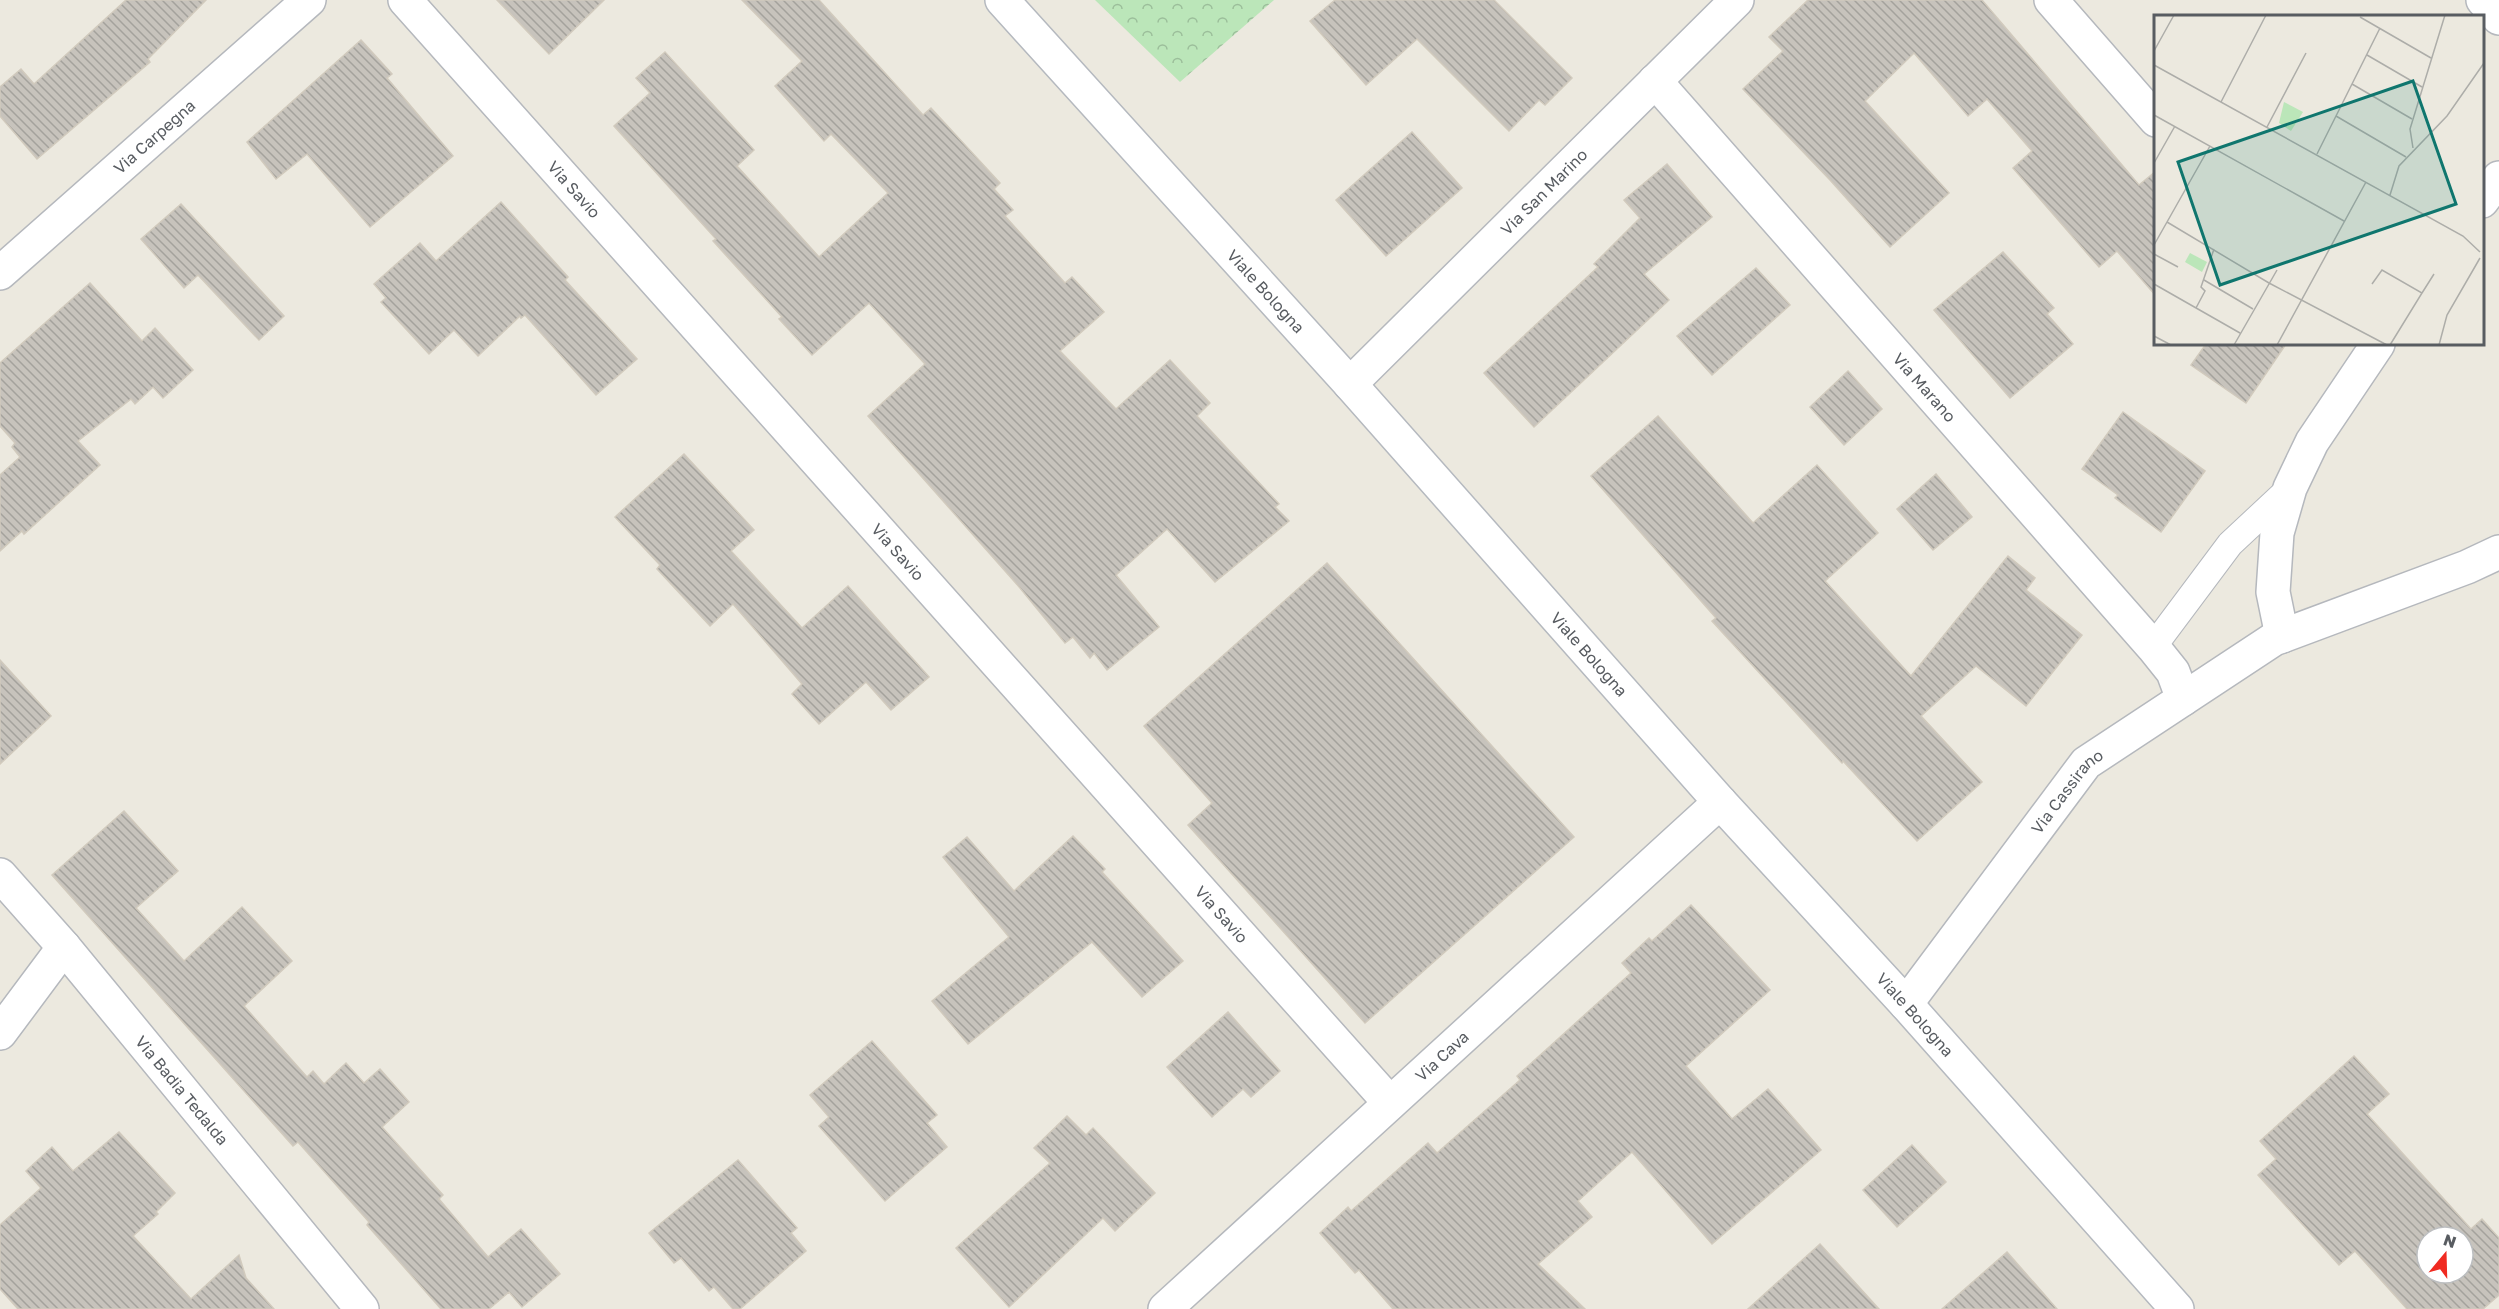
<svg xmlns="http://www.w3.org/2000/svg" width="2499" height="1309" viewBox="0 0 2499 1309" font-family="'Golos Text',sans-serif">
<defs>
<pattern id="park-crowns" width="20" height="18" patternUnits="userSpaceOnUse" patternTransform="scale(1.5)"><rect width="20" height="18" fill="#bbe6b9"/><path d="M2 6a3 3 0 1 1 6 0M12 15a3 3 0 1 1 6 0" fill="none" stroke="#9bbe9a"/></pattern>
<pattern id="building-back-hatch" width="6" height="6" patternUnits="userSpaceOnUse" patternTransform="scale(1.5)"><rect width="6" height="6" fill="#c7c3bc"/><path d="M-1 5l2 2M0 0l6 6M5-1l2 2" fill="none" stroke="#a4a29c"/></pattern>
</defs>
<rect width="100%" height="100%" fill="#ece9df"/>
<!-- park -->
<polygon fill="url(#park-crowns)" points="1095,0 1274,0 1180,82"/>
<!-- building -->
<g fill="url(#building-back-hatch)" stroke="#d1cabd" stroke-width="1.5" fill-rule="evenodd">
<polygon points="126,0 206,0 148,59 150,62 37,159 0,116 0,87 21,69 34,84"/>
<polygon points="497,0 604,0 549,54"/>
<polygon points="742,0 819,0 923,115 931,108 1000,183 994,189 1013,210 1005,216 1065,283 1072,277 1104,312 1060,351 1116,409 1170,360 1210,403 1197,416 1279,504 1275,507 1289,521 1215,582 1167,529 1116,575 1159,627 1107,670 1094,653 1090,658 1073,637 1065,643 1020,588 868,416 925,364 869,303 812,355 779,319 782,317 713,241 716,239 614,126 650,93 636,78 665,52 754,150 737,166 819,257 888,193 831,134 824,141 775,86 802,61"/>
<polygon points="1335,0 1494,0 1572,78 1545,105 1539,100 1509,131 1417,39 1366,85 1310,21"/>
<polygon points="1808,0 1982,0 2139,185 2156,171 2156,296 2117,251 2099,267 2013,168 2032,151 1987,99 1968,116 1914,53 1865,101 1949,193 1890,247 1830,180 1743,89 1783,51 1769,37"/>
<polygon points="361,40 392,74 387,78 453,156 370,227 307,154 276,179 247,142"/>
<polygon points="1412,132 1462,188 1386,256 1336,200"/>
<polygon points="1667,164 1712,217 1644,274 1669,300 1534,427 1484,373 1598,267 1594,264 1640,218 1624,200"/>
<polygon points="501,202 568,277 565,280 637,359 596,395 525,315 521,318 520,316 478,356 454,330 429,354 381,302 386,298 374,284 420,243 436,261"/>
<polygon points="181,204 284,316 259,340 198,275 184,288 141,239"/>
<polygon points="2003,252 2054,308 2047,314 2073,344 2010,398 1934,310"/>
<polygon points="1756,268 1790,305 1712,375 1677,336"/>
<polygon points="90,283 142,341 155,328 193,370 163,398 153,387 135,404 131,399 78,441 100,465 24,534 22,531 0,551 0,475 20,457 12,447 15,443 0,426 0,363"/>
<polygon points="2206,344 2286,344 2246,403 2191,365"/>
<polygon points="1848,371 1882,409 1844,445 1810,407"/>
<polygon points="2123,412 2205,471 2161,532 2115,498 2118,495 2082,469"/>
<polygon points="1658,416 1753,523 1817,465 1878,533 1825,581 1911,676 2008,556 2035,578 2026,590 2082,635 2026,706 1976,666 1921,716 1982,782 1917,841 1843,761 1842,763 1712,621 1716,618 1591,476"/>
<polygon points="684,454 754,530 731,551 802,628 848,586 929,677 891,710 866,682 819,724 792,694 802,684 733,604 710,626 657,569 660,565 615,517"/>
<polygon points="1936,474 1972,517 1933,550 1897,509"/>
<polygon points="1327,563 1574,837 1365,1023 1188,825 1212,803 1144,726"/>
<polygon points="0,660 51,716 0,764"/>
<polygon points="124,811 178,871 136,908 184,961 242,907 292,961 244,1006 307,1077 313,1071 324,1084 346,1063 364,1083 380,1069 409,1102 382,1127 443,1195 439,1199 488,1257 521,1229 560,1274 522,1307 509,1292 489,1309 441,1309 367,1225 369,1222 298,1142 293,1146 52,875"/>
<polygon points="1073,836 1105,869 1102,872 1183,961 1142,997 1092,942 968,1044 932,1001 1009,937 943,857 967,837 1014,891"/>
<polygon points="1691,905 1770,990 1686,1066 1732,1119 1768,1089 1821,1150 1712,1244 1632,1152 1578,1201 1592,1217 1538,1264 1585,1309 1393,1309 1359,1270 1355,1273 1320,1233 1348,1207 1351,1211 1428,1143 1437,1153 1520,1080 1517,1076 1631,973 1622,963 1649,938 1652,941"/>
<polygon points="1228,1012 1280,1071 1251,1097 1243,1089 1212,1117 1167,1067"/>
<polygon points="872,1041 937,1115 927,1123 947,1147 885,1201 819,1126 829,1117 810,1095"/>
<path d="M2354 1056 2389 1094 2367 1114 2471 1229 2482 1219 2499 1238V1295L2483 1309H2407L2355 1251 2339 1265 2258 1175 2276 1159 2260 1141ZM2427 1237H2463V1273H2427Z"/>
<polygon points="1067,1116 1086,1135 1093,1128 1155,1193 1115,1231 1103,1218 1009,1307 956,1248 1050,1163 1034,1148"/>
<polygon points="119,1132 175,1193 156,1212 158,1214 133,1236 191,1299 239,1255 246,1278 274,1309 18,1309 0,1289 0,1225 41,1188 26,1171 52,1147 73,1171"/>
<polygon points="1912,1145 1946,1182 1897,1227 1863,1190"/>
<polygon points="738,1160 797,1228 791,1233 806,1251 740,1309 733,1309 714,1287 709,1291 681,1258 674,1263 649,1233"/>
<polygon points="1820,1244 1879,1309 1748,1309"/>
<polygon points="2007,1252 2057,1309 1942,1309"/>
</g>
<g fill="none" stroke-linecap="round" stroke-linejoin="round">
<!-- lane casing -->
<g stroke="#b5b8bd" stroke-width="28">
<polyline id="lane" points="2153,647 2230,544 2290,488"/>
</g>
<!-- street casing -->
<g stroke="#b5b8bd" stroke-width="36">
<g id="street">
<path id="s1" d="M405 0 1390 1103"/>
<polyline points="2051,0 2156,120"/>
<polyline points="2483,0 2499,18"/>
<path id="s2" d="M1655 81 2153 647 2173 672 2183 699"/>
<polyline points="2482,201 2499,178"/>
<path id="s3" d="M0 273 309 0"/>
<path id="s4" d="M1350 384 1737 0"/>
<polyline points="2282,636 2273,592 2277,533 2290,488 2312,442 2378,344"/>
<path id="s5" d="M0 875 64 947 362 1309"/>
<path id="s6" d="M1906 1004 2086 763 2274 639 2467 567 2499 552"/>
<polyline points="0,1033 64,947"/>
<path id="s7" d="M1165 1309 1720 802"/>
</g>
</g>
<!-- secondary casing -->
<g stroke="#b5b9bf" stroke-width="36">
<g id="secondary">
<path id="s8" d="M1002 0 1350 384 1720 802 1906 1004 2177 1309"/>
</g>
</g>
<!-- lane -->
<use href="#lane" stroke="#fff" stroke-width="26"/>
<!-- street -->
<use href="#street" stroke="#fff" stroke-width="33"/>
<!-- secondary -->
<use href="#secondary" stroke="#fff" stroke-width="33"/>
</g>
<g text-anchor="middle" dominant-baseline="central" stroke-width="6" stroke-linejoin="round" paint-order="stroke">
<!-- street labels -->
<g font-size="16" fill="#585c61" stroke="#fff">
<text stroke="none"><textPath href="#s3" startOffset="206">Via Carpegna</textPath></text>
<text stroke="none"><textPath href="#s1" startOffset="254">Via Savio</textPath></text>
<text stroke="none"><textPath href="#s4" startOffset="273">Via San Marino</textPath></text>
<text stroke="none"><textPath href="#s8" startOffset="393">Viale Bologna</textPath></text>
<text stroke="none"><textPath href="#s2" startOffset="408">Via Marano</textPath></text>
<text stroke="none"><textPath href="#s1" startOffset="740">Via Savio</textPath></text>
<text stroke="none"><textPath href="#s8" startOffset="879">Viale Bologna</textPath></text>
<text stroke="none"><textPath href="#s6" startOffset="267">Via Cassirano</textPath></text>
<text stroke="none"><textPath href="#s1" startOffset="1226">Via Savio</textPath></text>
<text stroke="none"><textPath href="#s8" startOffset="1365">Viale Bologna</textPath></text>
<text stroke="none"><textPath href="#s7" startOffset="375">Via Cava</textPath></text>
<text stroke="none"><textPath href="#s5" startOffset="282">Via Badia Tedalda</textPath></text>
</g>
</g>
<!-- overview -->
<g transform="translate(2154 15)">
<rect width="330" height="330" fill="#ece9df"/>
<path d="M130 87 149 97 137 116 125 108Z" fill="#bbe6b9"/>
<path d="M36 238 53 247 48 257 31 247Z" fill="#bbe6b9"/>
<path fill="none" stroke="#adada9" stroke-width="1.5" d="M206 2 277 43M0 36 20 0M213 40 268 72M0 50 309 221 326 237M198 69 258 104M67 87 112 0M0 100 190 206M182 101 252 142M113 112 152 38M259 133 256 114 291 0M163 139 226 13M0 148 21 111M236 180 245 151 293 101 330 48M13 207 115 268 233 330M0 230 56 131M0 239 24 252M50 265 99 294M0 269 86 318M218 269 228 255 268 278 236 330M268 278 280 259M42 293 51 276 47 272 60 234M0 321 17 330M80 330 123 255M123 330 212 167M285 330 293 300 326 243"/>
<path fill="#0f766e" fill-opacity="0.15" stroke="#0f766e" stroke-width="3" d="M259 66 302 189 66 270 24 147Z"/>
<rect width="330" height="330" fill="none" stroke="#585c61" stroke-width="3"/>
</g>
<!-- north arrow -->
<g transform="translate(2445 1255) rotate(19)"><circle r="28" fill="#ffffff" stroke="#bcbec0" stroke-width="1.5"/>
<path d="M0-4.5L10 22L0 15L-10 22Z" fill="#f02a21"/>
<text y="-9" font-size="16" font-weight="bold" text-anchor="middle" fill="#585c61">N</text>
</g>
</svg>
